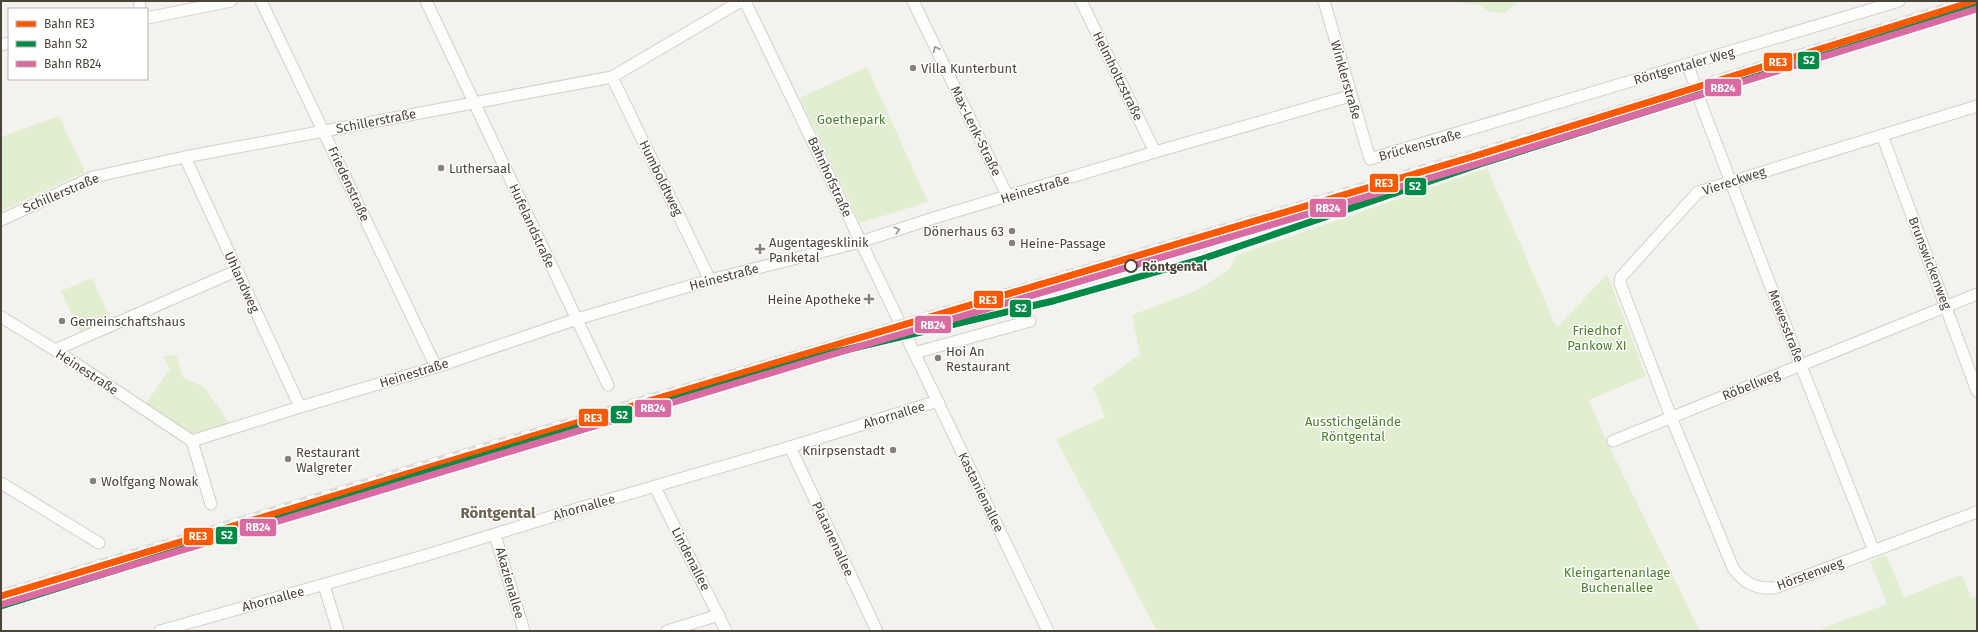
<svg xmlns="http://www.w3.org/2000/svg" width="1978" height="632" viewBox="0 0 1978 632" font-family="'Fira Sans',sans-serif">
<rect width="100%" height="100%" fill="#f4f2ee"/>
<!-- green -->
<g fill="#e1eecf">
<polygon points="1445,1 1519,1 1504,13 1490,12 1479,5"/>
<polygon points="867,67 928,202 860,223 800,98"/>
<polygon points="59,116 85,172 1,211 1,137"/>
<polygon points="1487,168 1557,328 1607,274 1646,376 1589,400 1604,436 1700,631 1157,631 1056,439 1105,417 1093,388 1140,354 1132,315 1200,289 1229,269 1237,255"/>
<polygon points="92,278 112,322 81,335 61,291"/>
<polygon points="176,355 183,378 203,386 229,423 193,437 145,405 170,369 163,356"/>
<polygon points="1886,555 1904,597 1962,575 1971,598 1977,596 1977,631 1816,631 1887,604 1870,561"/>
</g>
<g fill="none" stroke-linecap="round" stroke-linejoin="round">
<!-- minor-tunnel -->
<polyline stroke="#d2cfca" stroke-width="11" stroke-dasharray="11 5.5" stroke-linecap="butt" points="1693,80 1700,101"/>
<!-- minor casing -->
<g stroke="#d2d0cb" stroke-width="13">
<g id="minor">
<polyline points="139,1 140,9"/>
<polyline points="261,1 436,367"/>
<polyline points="426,1 608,385"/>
<polyline points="745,1 1048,631"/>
<polyline points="913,1 1008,197"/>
<polyline points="1081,1 1155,152"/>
<polyline points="1324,1 1370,159 1899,1"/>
<polyline points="147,18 231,1"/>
<polyline points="1,45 9,43"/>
<polyline points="1688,65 1693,80"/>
<polyline points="612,77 710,280"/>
<polyline points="1700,101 1798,358 1874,551"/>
<path d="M1977 106 1698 192 1621 277 1620 283 1671 417 1733 568C1744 583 1755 589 1774 588L1977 512"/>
<polyline points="1882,135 1977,391"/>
<polyline points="185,157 300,407"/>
<polyline points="1,220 93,177 185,157 612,77 741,1"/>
<polyline points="1,317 55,350 192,441 300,407 436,367 577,319 710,280 860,242 937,217 1155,152 1350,96"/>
<polyline points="55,350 236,271"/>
<polyline points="914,353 1030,321"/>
<polyline points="192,441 211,504"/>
<polyline points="1613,441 1977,294"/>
<polyline points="790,447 877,631"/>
<polyline points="1,483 99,543"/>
<polyline points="655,487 726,631"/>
<polyline points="495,535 524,631"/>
<polyline points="324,585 338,631"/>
<polyline points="160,631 427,555 573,510 790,447 938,401"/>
<polyline points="667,631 719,615"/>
</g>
</g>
<!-- minor -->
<use href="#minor" stroke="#fdfdfc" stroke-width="11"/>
<!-- rail casing -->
<g stroke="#dbdbda" stroke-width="4">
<g id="rail">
<polyline points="1699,82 1958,1"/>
<polyline points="1,591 422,463 1474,151 1690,85"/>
</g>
</g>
<!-- rail -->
<use href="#rail" stroke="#fff" stroke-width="2.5" stroke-dasharray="8" stroke-linecap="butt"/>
<!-- rail-1 casing -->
<g stroke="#fff" stroke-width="10">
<polyline id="rail-1" points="1,596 825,348 1475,156 1975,1"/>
</g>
<!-- rail-2 casing -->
<g stroke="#fff" stroke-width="10">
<polyline id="rail-2" points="1,606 425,473 828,354 1053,301 1202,259 1480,164 1977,7"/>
</g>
<!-- rail-3 casing -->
<g stroke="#fff" stroke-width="10">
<polyline id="rail-3" points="3,604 827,356 1477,164 1977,9"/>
</g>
<!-- rail-1 -->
<use href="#rail-1" stroke="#ff5900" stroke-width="7"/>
<!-- rail-2 -->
<use href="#rail-2" stroke="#018a47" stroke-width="7"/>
<!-- rail-3 -->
<use href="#rail-3" stroke="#da6ba2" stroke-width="7"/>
</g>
<!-- one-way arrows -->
<defs><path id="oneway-chevron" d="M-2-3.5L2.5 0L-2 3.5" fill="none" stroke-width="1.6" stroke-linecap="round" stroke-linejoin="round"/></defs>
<g stroke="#9b9791">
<use href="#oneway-chevron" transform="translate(936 49) rotate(-116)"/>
<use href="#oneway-chevron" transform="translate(897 230) rotate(-18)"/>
</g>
<!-- markers -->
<g fill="#868178" stroke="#fff" stroke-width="1.5">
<circle cx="913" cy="68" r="4"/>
<circle cx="441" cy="168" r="4"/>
<circle cx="1012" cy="231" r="4"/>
<circle cx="1012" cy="243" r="4"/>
<path d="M758 243h4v4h4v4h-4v4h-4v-4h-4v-4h4z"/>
<path d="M867 293h4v4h4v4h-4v4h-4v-4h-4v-4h4z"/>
<circle cx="62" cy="321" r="4"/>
<circle cx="938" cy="358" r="4"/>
<circle cx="893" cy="450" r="4"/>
<circle cx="288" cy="459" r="4"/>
<circle cx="93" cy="481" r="4"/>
</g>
<circle fill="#fff" stroke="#4b4439" stroke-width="2" cx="1131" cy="266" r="6"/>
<g text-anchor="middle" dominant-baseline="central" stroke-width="3" stroke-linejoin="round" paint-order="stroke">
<!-- street labels -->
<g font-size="13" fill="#4b4439" stroke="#fff">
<text transform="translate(1684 66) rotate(-16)">Röntgentaler Weg</text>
<text transform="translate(1118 76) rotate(64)">Helmholtzstraße</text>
<text transform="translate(1346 80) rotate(74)">Winklerstraße</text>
<text transform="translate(376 121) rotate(-11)">Schillerstraße</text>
<text transform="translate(976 131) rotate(64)">Max-Lenk-Straße</text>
<text transform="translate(1420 145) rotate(-16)">Brückenstraße</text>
<text transform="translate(830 177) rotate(65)">Bahnhofstraße</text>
<text transform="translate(661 178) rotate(64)">Humboldtweg</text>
<text transform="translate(1734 181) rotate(-18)">Viereckweg</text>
<text transform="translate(349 184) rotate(65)">Friedenstraße</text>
<text transform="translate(1035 189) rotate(-17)">Heinestraße</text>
<text transform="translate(61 193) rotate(-23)">Schillerstraße</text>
<text transform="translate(532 226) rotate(65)">Hufelandstraße</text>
<text transform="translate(1930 263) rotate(69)">Brunswickenweg</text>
<text transform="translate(724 277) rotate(-15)">Heinestraße</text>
<text transform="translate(242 282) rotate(65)">Uhlandweg</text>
<text transform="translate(1786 326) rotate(69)">Mewesstraße</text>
<text transform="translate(87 372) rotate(33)">Heinestraße</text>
<text transform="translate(414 373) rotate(-17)">Heinestraße</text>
<text transform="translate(1751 385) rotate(-22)">Röbellweg</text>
<text transform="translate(894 415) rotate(-17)">Ahornallee</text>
<text transform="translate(981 492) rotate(64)">Kastanienallee</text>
<text transform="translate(584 507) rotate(-16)">Ahornallee</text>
<text transform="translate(833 539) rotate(65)">Platanenallee</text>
<text transform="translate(691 559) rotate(63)">Lindenallee</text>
<text transform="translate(1810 574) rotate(-20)">Hörstenweg</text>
<text transform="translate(510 583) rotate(74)">Akazienallee</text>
<text transform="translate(273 599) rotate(-15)">Ahornallee</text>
</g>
<!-- poi labels -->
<g font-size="13" fill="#4b4439" stroke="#fff" text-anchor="start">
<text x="921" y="68">Villa Kunterbunt</text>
<text x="449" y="168">Luthersaal</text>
<text x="1004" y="231" text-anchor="end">Dönerhaus 63</text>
<text x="769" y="242">Augentagesklinik<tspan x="769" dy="15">Panketal</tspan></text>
<text x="1020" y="243">Heine-Passage</text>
<text x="861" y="299" text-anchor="end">Heine Apotheke</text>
<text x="70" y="321">Gemeinschaftshaus</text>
<text x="946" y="351">Hoi An<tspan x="946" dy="15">Restaurant</tspan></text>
<text x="885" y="450" text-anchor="end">Knirpsenstadt</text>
<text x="296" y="452">Restaurant<tspan x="296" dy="15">Walgreter</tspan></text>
<text x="101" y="481">Wolfgang Nowak</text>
</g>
<!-- park labels -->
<g font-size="13" fill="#4a7f2a" stroke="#fff">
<text x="851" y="119">Goethepark</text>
<text x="1597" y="330">Friedhof<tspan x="1597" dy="15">Pankow XI</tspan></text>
<text x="1353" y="421">Ausstichgelände<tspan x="1353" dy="15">Röntgental</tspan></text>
<text x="1617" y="572">Kleingartenanlage<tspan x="1617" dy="15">Buchenallee</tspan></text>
</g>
<!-- stop labels -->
<g font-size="13" font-weight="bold" fill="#4b4439" stroke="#fff" text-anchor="start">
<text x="1142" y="266">Röntgental</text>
</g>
<!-- quarter labels -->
<g font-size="15" font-weight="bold" fill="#6e6250" stroke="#fff">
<text x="498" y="513">Röntgental</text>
</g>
</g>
<g stroke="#fff" stroke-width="1.5">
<rect x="1797" y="51" width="23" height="19" rx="4" fill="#018a47"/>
<rect x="1763" y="52" width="30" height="20" rx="4" fill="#ff5900"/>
<rect x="1704" y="78" width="38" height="19" rx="4" fill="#da6ba2"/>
<rect x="1369" y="173" width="30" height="20" rx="4" fill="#ff5900"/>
<rect x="1404" y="177" width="23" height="19" rx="4" fill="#018a47"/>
<rect x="1309" y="198" width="38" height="20" rx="4" fill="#da6ba2"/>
<rect x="973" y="290" width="31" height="19" rx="4" fill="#ff5900"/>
<rect x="1009" y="299" width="23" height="19" rx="4" fill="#018a47"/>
<rect x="914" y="315" width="38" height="19" rx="4" fill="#da6ba2"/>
<rect x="634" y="399" width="38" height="19" rx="4" fill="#da6ba2"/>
<rect x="610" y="405" width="23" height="19" rx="4" fill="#018a47"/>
<rect x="578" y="408" width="31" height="19" rx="4" fill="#ff5900"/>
<rect x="239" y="518" width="38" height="19" rx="4" fill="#da6ba2"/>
<rect x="215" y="526" width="23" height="19" rx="4" fill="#018a47"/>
<rect x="183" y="527" width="31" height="19" rx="4" fill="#ff5900"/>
</g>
<g font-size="11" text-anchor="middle" font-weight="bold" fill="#fff">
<text x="1809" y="64">S2</text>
<text x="1778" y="66">RE3</text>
<text x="1723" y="92">RB24</text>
<text x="1384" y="187">RE3</text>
<text x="1415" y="190">S2</text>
<text x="1328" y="212">RB24</text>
<text x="988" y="304">RE3</text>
<text x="1021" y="312">S2</text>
<text x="933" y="329">RB24</text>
<text x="653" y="412">RB24</text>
<text x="622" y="419">S2</text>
<text x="593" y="422">RE3</text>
<text x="258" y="531">RB24</text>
<text x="227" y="539">S2</text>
<text x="198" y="540">RE3</text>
</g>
<!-- border -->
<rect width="1978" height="632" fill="none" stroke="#4b4439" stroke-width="4"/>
<!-- legend -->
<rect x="8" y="8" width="140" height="72" fill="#ffffff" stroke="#b7b4b0"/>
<rect x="16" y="21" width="20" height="6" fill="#ff5900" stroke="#b7b4b0"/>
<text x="44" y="28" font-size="12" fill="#4b4439">Bahn RE3</text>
<rect x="16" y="41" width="20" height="6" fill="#018a47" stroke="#b7b4b0"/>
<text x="44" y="48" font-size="12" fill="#4b4439">Bahn S2</text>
<rect x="16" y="61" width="20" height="6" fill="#da6ba2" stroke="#b7b4b0"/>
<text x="44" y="68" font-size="12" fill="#4b4439">Bahn RB24</text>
</svg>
